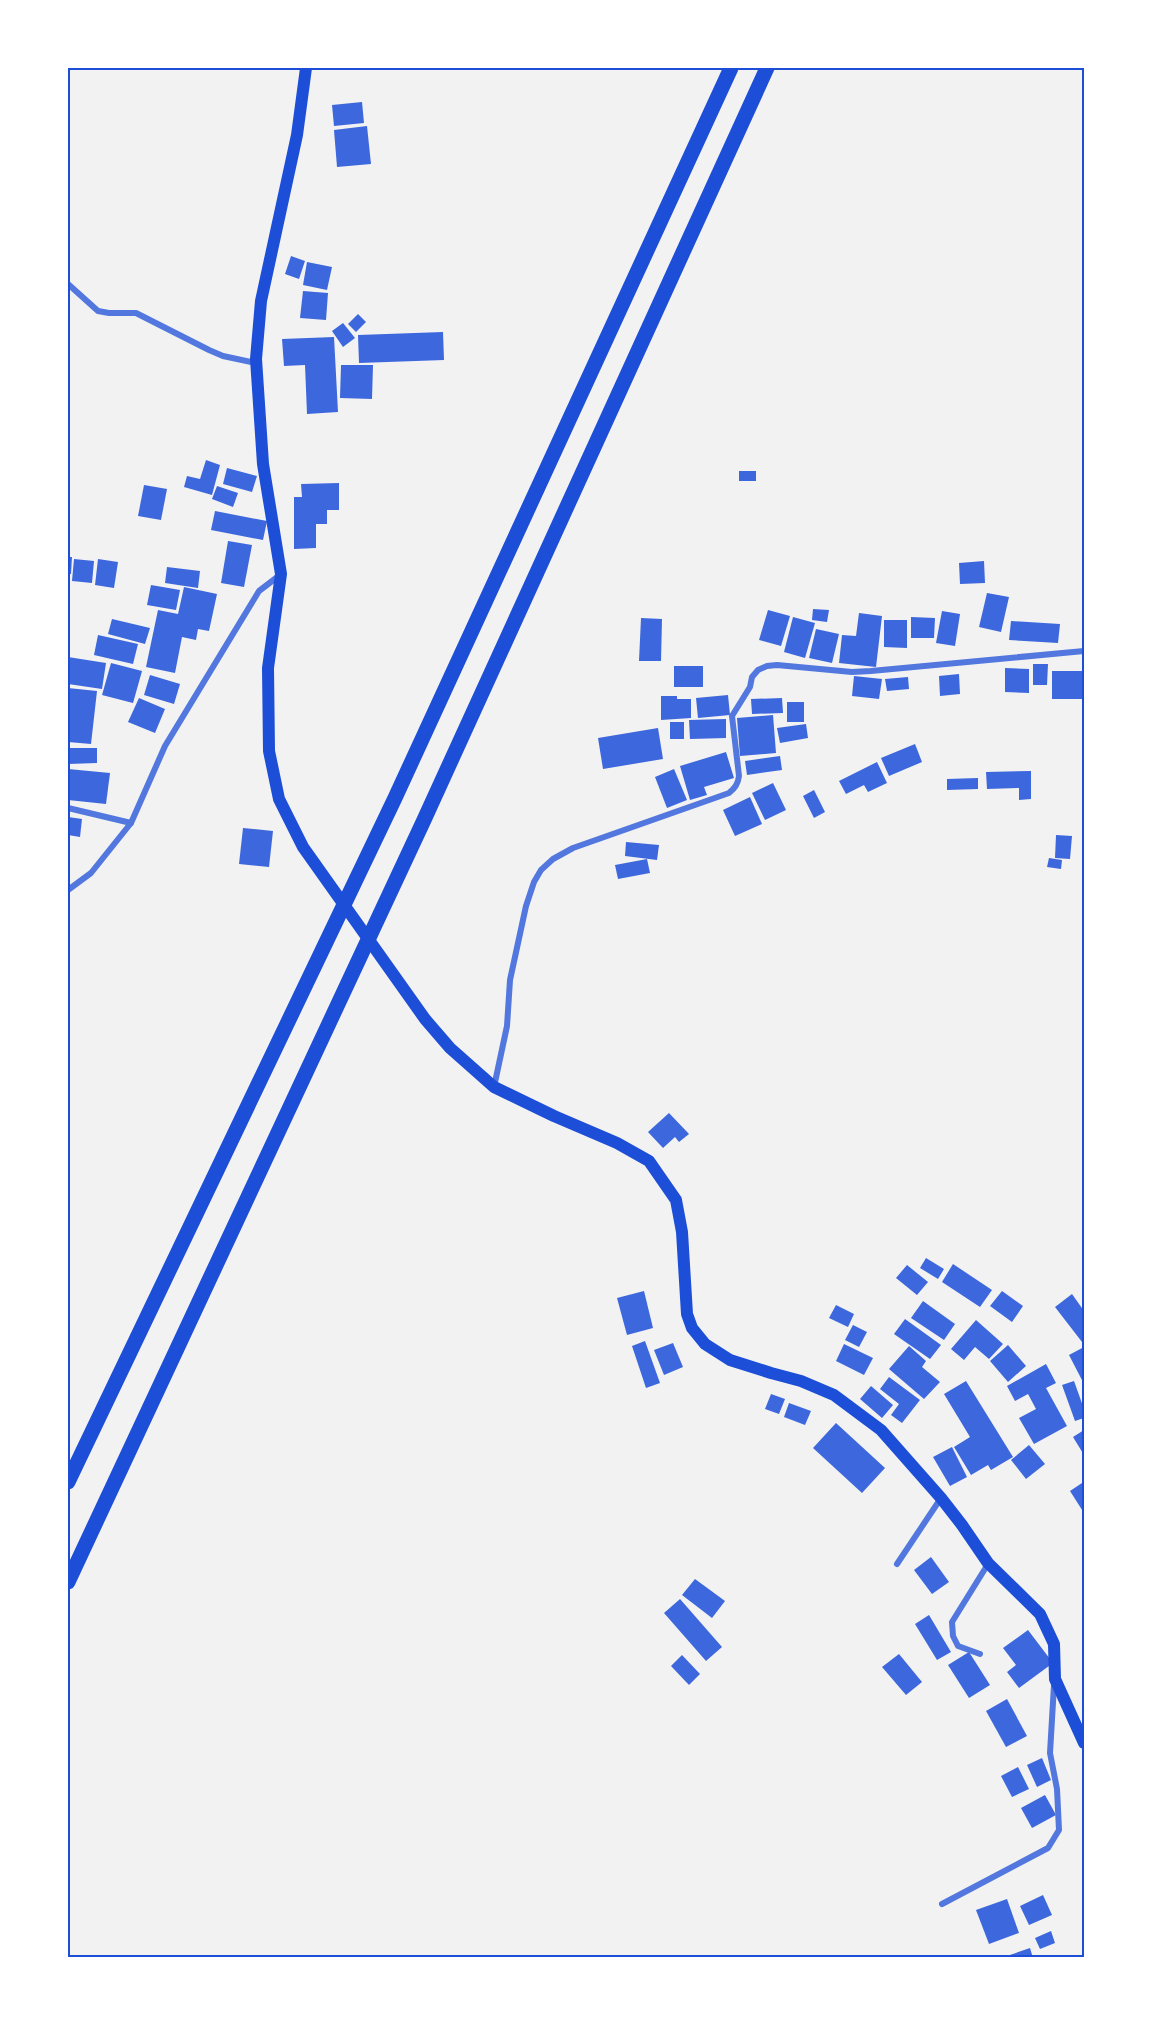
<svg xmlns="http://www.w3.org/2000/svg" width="1152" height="2025" viewBox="0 0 1152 2025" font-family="Montserrat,sans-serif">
<rect width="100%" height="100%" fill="#f2f2f2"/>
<!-- building -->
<g fill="#3d67dc">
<polygon points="362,102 364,123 334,126 332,105"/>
<polygon points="367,126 371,164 337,167 334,130"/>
<polygon points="291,256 305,261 299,279 285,274"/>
<polygon points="307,262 332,267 327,290 303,285"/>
<polygon points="303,291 328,293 326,320 300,318"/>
<polygon points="358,314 366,322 356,332 348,324"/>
<polygon points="343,323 355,338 343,347 332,331"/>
<polygon points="443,332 444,360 359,363 358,335"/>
<polygon points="334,337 338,412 307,414 305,365 284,366 282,339"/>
<polygon points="341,365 373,365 372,399 340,398"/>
<polygon points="206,460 220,465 212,495 184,487 187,476 200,479"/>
<polygon points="227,468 257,476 252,492 223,484"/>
<rect x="739" y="471" width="17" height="10"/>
<polygon points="339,483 339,510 327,510 327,524 316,524 316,548 294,549 294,497 302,497 301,484"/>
<polygon points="144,485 167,489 161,520 138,516"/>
<polygon points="217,486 238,493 233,507 212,499"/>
<polygon points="215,511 267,521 263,540 211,530"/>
<polygon points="228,541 252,545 244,587 221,583"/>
<polygon points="68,557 72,557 71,574 68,574"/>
<polygon points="74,559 94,561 92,583 72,581"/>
<polygon points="98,559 118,562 114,588 95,585"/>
<polygon points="984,561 985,583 960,584 959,563"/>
<polygon points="167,567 200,571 198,588 165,583"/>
<polygon points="151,585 180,590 176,610 147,605"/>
<polygon points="184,587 217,594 209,631 198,629 196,640 182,637 175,673 146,667 158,610 178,614"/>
<polygon points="987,593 1009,597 1001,632 979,627"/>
<polygon points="813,609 829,610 827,622 812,620"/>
<polygon points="768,610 790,616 781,646 759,640"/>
<polygon points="942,611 960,614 955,646 936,643"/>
<polygon points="859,613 882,616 876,667 839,663 842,635 856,636"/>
<polygon points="793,617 815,623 805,658 784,652"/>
<polygon points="911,617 935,618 934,638 911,638"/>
<polygon points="641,618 662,619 661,661 639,661"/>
<polygon points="112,619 150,628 145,644 108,634"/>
<polygon points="884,620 907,620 907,648 884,647"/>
<polygon points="1011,621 1060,624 1058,643 1009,640"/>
<polygon points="816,629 839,634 832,663 809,658"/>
<polygon points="98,635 138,644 133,664 94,655"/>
<polygon points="68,657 106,663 102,689 68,684"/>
<polygon points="111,663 142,671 133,703 102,695"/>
<polygon points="1033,664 1048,664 1047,685 1033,685"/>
<rect x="674" y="666" width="29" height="21"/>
<polygon points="1005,668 1029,669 1029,693 1005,692"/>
<rect x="1052" y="671" width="32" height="28"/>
<polygon points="959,674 960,694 940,696 939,676"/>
<polygon points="150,675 180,684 174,704 144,695"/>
<polygon points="854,676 882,679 879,699 852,696"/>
<polygon points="908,677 909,689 887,691 885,679"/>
<polygon points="68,688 97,691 91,744 68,742"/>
<polygon points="728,695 730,715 698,718 696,698"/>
<polygon points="661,696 677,696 677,699 691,699 691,718 661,720"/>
<polygon points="139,698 165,709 155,733 128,722"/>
<polygon points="782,698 783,713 752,714 751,699"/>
<rect x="787" y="702" width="17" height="20"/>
<polygon points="773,715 776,753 740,756 737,718"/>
<polygon points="726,719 726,738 690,739 689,720"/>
<rect x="670" y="722" width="14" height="17"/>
<polygon points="806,724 808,738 780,743 777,728"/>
<polygon points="658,728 663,759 603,769 598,738"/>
<polygon points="915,744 922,762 889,776 881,758"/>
<polygon points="68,748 97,748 97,763 68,764"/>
<polygon points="726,752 734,778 704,787 707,795 690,800 680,766"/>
<polygon points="780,756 782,770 747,775 745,761"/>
<polygon points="877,762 887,783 868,792 864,785 846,794 839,781"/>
<polygon points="68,769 110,773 106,804 68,800"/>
<polygon points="674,769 687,800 667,808 655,777"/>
<polygon points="1031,771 1031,799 1019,800 1019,788 987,789 986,772"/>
<polygon points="978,778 978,789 947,790 947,779"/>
<polygon points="773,783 786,810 765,820 752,793"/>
<polygon points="814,790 825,812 814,818 803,796"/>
<polygon points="750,797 762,824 735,836 723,810"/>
<polygon points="68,817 82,819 80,837 68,835"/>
<polygon points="243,828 273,831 269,867 239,864"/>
<polygon points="1056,835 1072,836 1070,859 1055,858"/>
<polygon points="626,842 659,845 657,860 625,856"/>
<polygon points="1049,858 1062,860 1061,869 1047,867"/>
<polygon points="647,859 650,873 618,879 615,865"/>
<polygon points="669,1113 689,1134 679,1142 675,1137 663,1148 648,1132"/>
<polygon points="926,1258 944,1269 938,1279 920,1268"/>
<polygon points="953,1264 992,1290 980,1307 942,1282"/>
<polygon points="907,1265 928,1282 917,1295 896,1278"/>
<polygon points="644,1291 653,1328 627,1335 617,1298"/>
<polygon points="1002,1291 1023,1306 1012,1322 990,1306"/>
<polygon points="1072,1294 1084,1311 1084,1340 1082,1342 1055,1307"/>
<polygon points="923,1301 955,1324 944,1340 911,1318"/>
<polygon points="836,1305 854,1314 848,1327 829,1318"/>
<polygon points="905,1319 941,1345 930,1359 894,1334"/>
<polygon points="976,1320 1003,1344 989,1359 975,1347 964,1360 951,1349"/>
<polygon points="853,1325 867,1332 859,1347 845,1340"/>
<polygon points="645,1341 660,1383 646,1388 632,1346"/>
<polygon points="673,1343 683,1367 664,1375 654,1350"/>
<polygon points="844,1344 873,1358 864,1375 836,1361"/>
<polygon points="1008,1345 1026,1366 1008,1382 990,1361"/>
<polygon points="909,1346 926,1361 922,1367 940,1382 924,1399 889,1369"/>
<polygon points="1084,1347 1084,1384 1069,1355"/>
<polygon points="1046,1364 1056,1383 1046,1388 1067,1426 1034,1444 1019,1418 1036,1409 1028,1394 1015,1401 1007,1386"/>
<polygon points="889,1377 920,1400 902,1423 891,1415 899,1404 880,1389"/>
<polygon points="966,1381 1013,1457 991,1470 988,1465 971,1475 954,1447 970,1437 944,1394"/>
<polygon points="1074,1381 1084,1409 1084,1418 1075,1421 1062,1385"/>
<polygon points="871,1386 893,1405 882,1418 860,1399"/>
<polygon points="771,1394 785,1399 779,1414 765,1409"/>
<polygon points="789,1403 811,1411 805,1425 784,1417"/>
<polygon points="836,1423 885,1468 862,1493 813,1448"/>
<polygon points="1084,1430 1084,1455 1073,1437"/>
<polygon points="1029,1445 1045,1464 1026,1479 1011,1460"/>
<polygon points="952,1447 967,1477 950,1486 933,1457"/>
<polygon points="1082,1483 1084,1487 1084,1513 1070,1491"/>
<polygon points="931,1557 949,1582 932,1594 914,1570"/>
<polygon points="695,1579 725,1601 712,1618 682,1595"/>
<polygon points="680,1599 722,1647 706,1661 664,1613"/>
<polygon points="929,1615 951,1652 937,1660 915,1624"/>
<polygon points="1028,1630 1053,1663 1019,1688 1007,1672 1016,1665 1003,1648"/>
<polygon points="969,1652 990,1685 969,1698 948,1665"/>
<polygon points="899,1654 922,1682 906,1695 882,1667"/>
<polygon points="682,1655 700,1674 689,1685 671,1666"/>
<polygon points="1007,1699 1027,1736 1006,1747 986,1711"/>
<polygon points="1042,1758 1051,1780 1037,1787 1027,1765"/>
<polygon points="1018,1767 1029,1789 1012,1797 1001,1776"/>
<polygon points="1045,1795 1056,1815 1032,1828 1021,1808"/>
<polygon points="1043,1895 1052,1915 1029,1925 1020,1906"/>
<polygon points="1007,1899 1019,1933 989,1944 976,1910"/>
<polygon points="1051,1931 1055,1943 1040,1949 1035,1938"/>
<polygon points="1030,1948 1033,1958 1004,1958 1004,1957"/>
</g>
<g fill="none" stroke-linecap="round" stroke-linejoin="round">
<!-- minor -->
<g stroke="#5277de" stroke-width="6">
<polyline points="68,284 98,311 109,313 136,313 209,350 223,356 256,363"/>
<polyline points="68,808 131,823"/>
<polyline points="68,890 91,873 131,823 165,746 259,591 280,575"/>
<path d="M494 1087 507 1026 510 980 526 906 534 882 541 870 553 859 573 848 729 793C735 788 738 784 739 776L732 716 750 687 752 677 758 670 767 666 777 665 852 672 871 671 1084 651"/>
<polyline points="897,1564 941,1498"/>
<polyline points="980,1654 958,1646 953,1636 952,1622 988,1564"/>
<polyline points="942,1904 1048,1848 1059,1830 1057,1789 1050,1753 1054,1685"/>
</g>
<!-- primary -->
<polyline stroke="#1d4ed8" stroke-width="12" points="306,68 297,135 261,301 256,359 263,464 281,574 268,668 269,751 279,799 303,847 425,1019 450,1048 494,1087 554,1116 617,1143 649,1161 676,1200 682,1232 687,1314 692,1328 705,1344 730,1360 771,1373 801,1381 834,1395 881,1430 941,1498 962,1525 988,1563 1040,1614 1054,1644 1055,1679 1084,1743"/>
<!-- motorway -->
<g stroke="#1d4ed8" stroke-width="15">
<polyline points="68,1482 395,798 731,68"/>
<polyline points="68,1582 424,820 767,68"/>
</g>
</g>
<!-- border -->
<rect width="1152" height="2025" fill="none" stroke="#ffffff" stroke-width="138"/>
<rect x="69" y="69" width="1014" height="1887" fill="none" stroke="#1d4ed8" stroke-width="2"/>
</svg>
